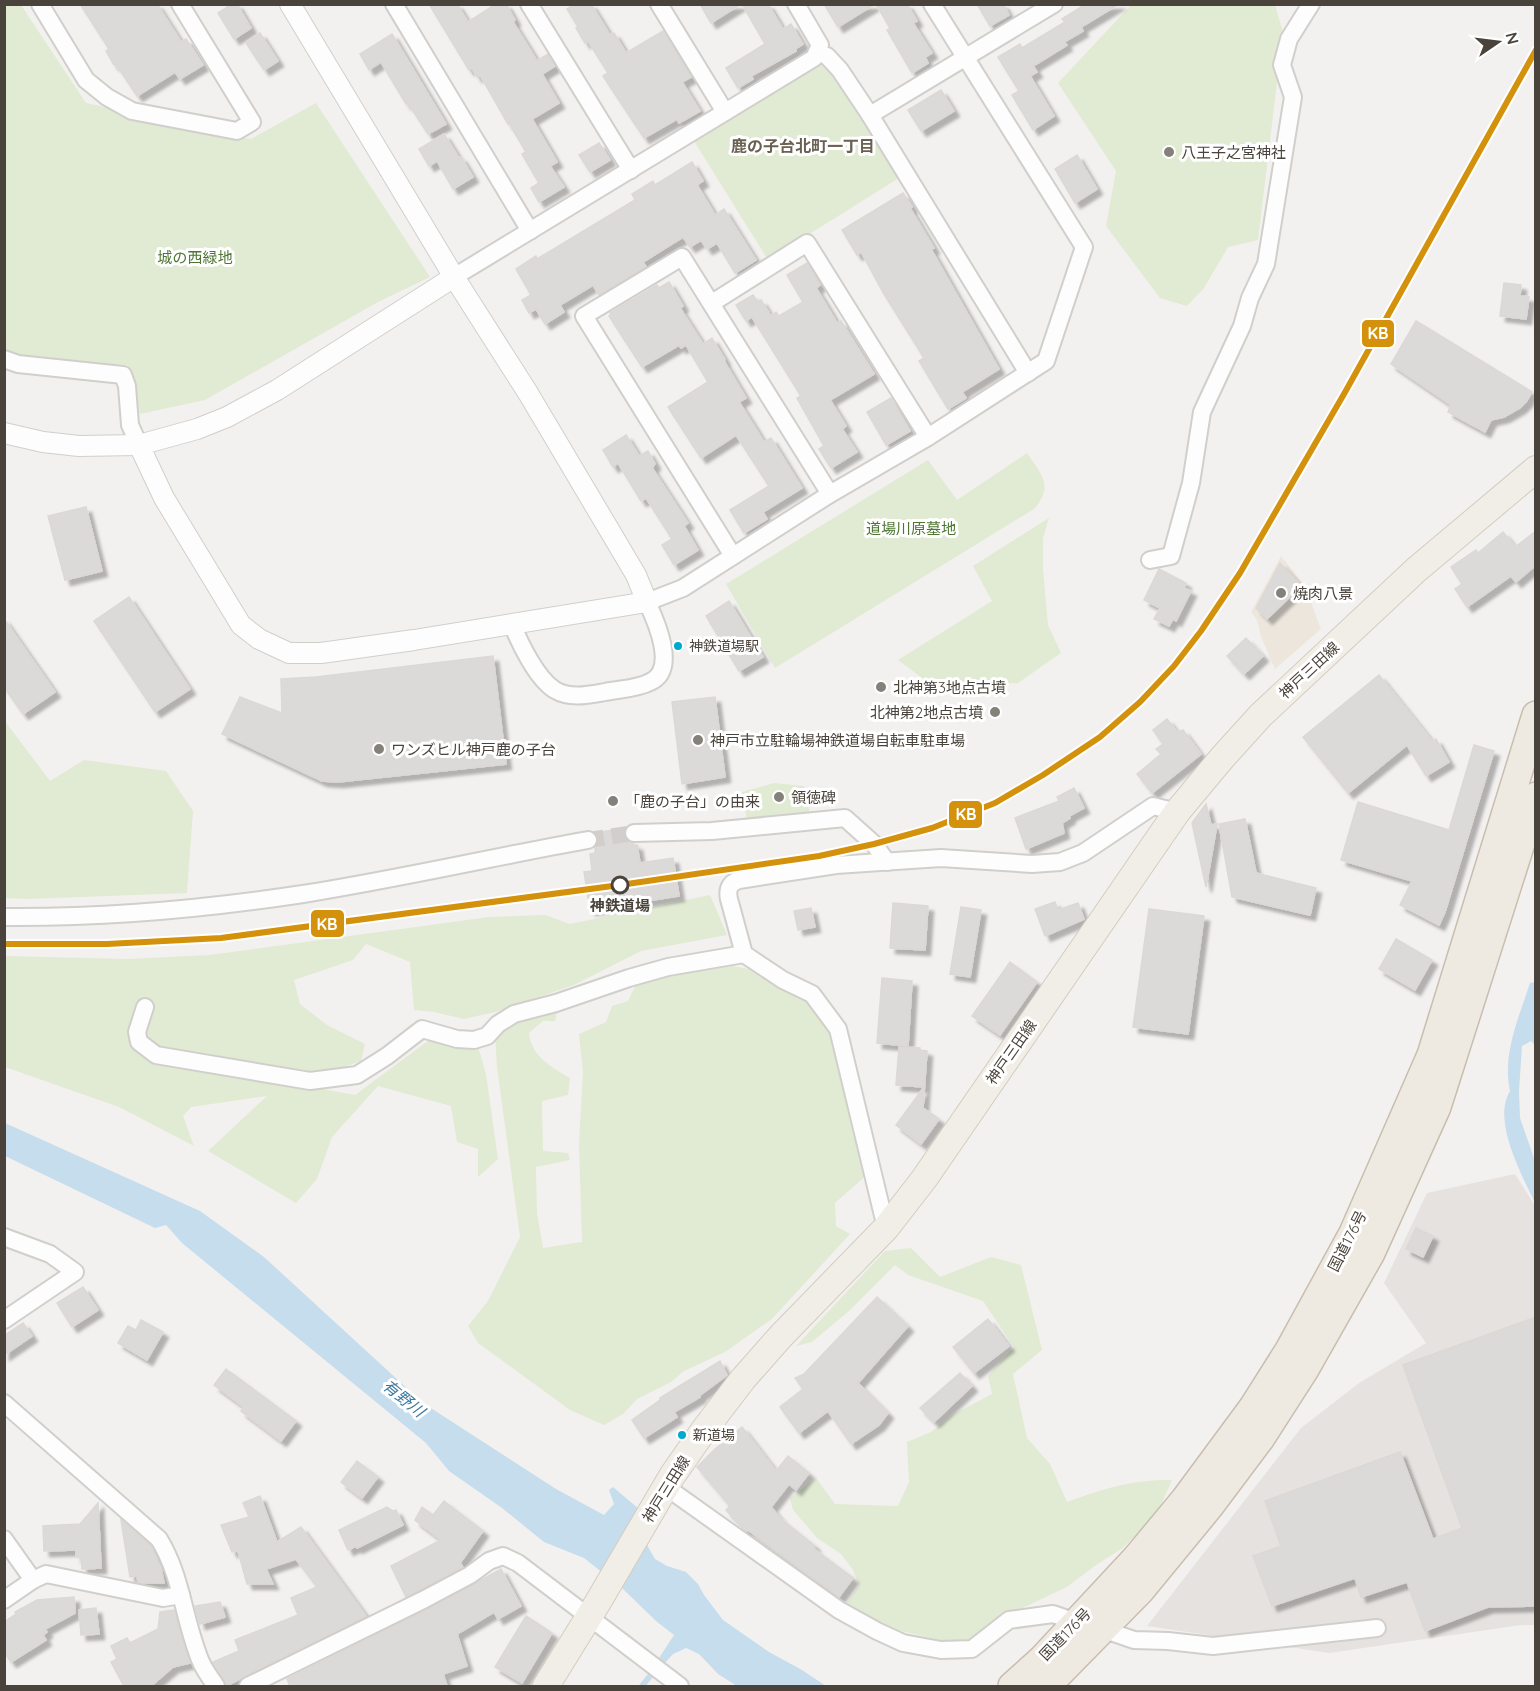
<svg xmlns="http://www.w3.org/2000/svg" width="1540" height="1691" viewBox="0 0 1540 1691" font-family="Quicksand,'Noto Sans JP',sans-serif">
<defs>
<filter id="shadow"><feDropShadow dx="5.5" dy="5.5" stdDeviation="1.5" flood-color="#0004"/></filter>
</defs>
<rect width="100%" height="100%" fill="#f3f1ef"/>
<!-- commercial -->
<polygon fill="#ede6dd" points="1281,556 1305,586 1321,629 1275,669 1261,637 1257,620 1251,612"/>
<!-- industrial -->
<polygon fill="#e5e2df" points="1515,1174 1536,1207 1535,1625 1521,1625 1329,1653 1147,1626 1301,1428 1359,1383 1426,1343 1384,1283 1427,1193"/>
<!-- green -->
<g fill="#e1ead2">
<polygon points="4,5 21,5 86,103 251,139 316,103 430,277 378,302 205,400 140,414 128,365 18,358 5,353"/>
<polygon points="1131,5 1275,5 1283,32 1258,240 1228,247 1204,288 1187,306 1160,298 1106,226 1116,171 1058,83"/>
<polygon points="825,59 899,178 768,260 694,141"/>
<path d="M1027 453C1042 475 1054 486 1034 509L775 668 726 584 928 460 957 500Z"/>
<polygon points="1049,518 1043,538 1043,570 1048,625 1061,653 1018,683 933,686 898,660 992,601 973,566"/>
<polygon points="4,720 50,781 84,760 166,771 193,811 187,893 27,899 5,898"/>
<polygon points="774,783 804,786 810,813 747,821 742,792"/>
<polygon points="710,895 727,935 641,951 574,985 495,1012 464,1019 434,1012 414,1010 410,962 366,944 353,960 294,980 300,1004 327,1025 365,1044 361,1061 326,1073 317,1088 355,1095 432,1038 478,1046 486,1074 498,1159 478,1177 478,1149 457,1142 451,1106 378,1086 332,1137 317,1179 296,1203 208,1151 267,1096 191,1107 183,1116 194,1146 119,1107 5,1067 5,956 127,959 210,955 489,917 545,915 570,924"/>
<path d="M732 966 755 970 807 997 831 1030 869 1173 835 1203 836 1226 850 1234 772 1319 725 1352 684 1371 671 1382 637 1399 623 1414 604 1425 570 1410 478 1343 468 1326 488 1301 520 1237 497 1067 495 1034 521 1016 557 1012 555 1021H543L529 1033C531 1056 551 1067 570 1078L568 1095 542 1101 543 1151 568 1153 570 1160 536 1167 537 1213 543 1248 582 1242 579 1143 583 1072 579 1034 606 1022 612 1006 628 1001 638 980Z"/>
<path d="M911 1248 940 1277 991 1257 1021 1265 1042 1350 1013 1374 1027 1438 1050 1464 1067 1502C1106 1488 1130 1480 1172 1480L1159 1510 1123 1548 1096 1565 1067 1587 995 1621 971 1639 944 1641 901 1631 845 1606 859 1585 853 1570 841 1554 817 1538 793 1510 790 1498 816 1478 835 1504 898 1506 909 1482 907 1442 931 1432 952 1415 992 1394 988 1376 1014 1347 983 1301 908 1275 895 1265 849 1311 812 1342 796 1346 885 1251Z"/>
</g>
<!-- water -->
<g fill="#c5ddec">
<path d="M1535 982V1040L1534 1044 1531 1041 1522 1046 1519 1091 1520 1118 1535 1161V1203C1521 1173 1492 1121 1510 1091 1502 1054 1519 1017 1530 983Z"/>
<polygon points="5,1123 200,1211 264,1257 423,1403 556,1489 604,1515 614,1504 609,1490 613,1487 639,1509 638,1529 655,1559 667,1566 686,1572 698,1584 704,1595 723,1620 769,1652 802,1670 826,1686 737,1686 718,1674 699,1654 686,1648 673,1654 665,1663 659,1658 674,1635 656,1621 623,1589 584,1558 544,1542 502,1508 449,1471 426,1443 182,1243 166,1225 155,1228 5,1156"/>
</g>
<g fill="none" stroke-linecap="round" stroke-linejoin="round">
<!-- stream -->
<polyline stroke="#c5ddec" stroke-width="6" points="642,1686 650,1676"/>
</g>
<!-- building -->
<g fill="#dcdad8" stroke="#dbd8d5" stroke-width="1.5" filter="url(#shadow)">
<polygon points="80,4 157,4 181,42 186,39 203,65 180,79 175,72 137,96 116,64 114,65 106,51 109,49"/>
<polygon points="232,4 237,4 251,28 234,39 218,13"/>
<polygon points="429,4 457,4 468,22 496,4 506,4 515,20 513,22 537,61 548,54 555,66 542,74 559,103 532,119 557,162 550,166 564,187 539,202 531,188 539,183 522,154 526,152 509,123 508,124 480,75 477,77 472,68 469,70"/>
<polygon points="575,4 591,4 610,35 614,33 626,53 663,31 691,77 682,82 700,111 679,123 677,119 644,138 603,76 608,73 588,41 585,43 576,28 578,27 567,9"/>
<polygon points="700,4 741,4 711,23"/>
<polygon points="742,4 768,4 781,26 783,29 791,24 803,44 795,49 796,51 751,76 753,79 738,88 726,68 765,44"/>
<polygon points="824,4 875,4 838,27"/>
<polygon points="876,4 907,4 917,21 913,23 932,53 925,57 928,63 912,73 887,30 890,28"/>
<polygon points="977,4 1003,4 1009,15 990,26"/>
<polygon points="1086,4 1119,4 1081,27 1083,31 1064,42 1067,45 1033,66 1037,72 1030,76 1054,116 1033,130 1012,95 1019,91 998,57 1020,44 1022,48 1065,22 1062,19"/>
<polygon points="260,33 278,61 264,70 246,43"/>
<polygon points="392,34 446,124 428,134 408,103 406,104 381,62 369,70 360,54"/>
<polygon points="941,90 954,111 921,131 908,110"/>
<polygon points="444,134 459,158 461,157 473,177 453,189 437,161 429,166 419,149"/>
<polygon points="599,143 610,160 590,172 579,155"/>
<polygon points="1077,155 1097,189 1075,203 1055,169"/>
<polygon points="692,162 703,181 697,185 715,215 724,209 756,260 735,273 717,243 707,249 701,240 690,247 683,237 643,262 646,267 599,295 593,285 560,305 564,312 545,324 536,309 529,313 522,300 531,295 516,269 536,256 537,259 635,200 632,194 653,181 655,185"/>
<polygon points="903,193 912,207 910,208 934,248 931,249 999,369 962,392 966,398 948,409 919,361 924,358 884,294 861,252 857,255 842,230"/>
<polygon points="807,263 820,285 816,288 837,323 841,321 874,374 830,400 846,426 842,429 857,452 831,468 819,449 824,446 797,398 801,396 752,317 746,321 736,305 753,295 758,302 761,300 771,316 776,312 779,316 803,302 787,275"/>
<polygon points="669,282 683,306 680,308 703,344 712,338 725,360 724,361 746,398 739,402 764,442 771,438 802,488 763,512 767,519 744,533 730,510 769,486 736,435 701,458 668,407 708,382 686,345 681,348 679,345 642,367 609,316 611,315 610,313 657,285 659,288"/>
<polygon points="1504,283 1521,285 1520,296 1529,297 1526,319 1500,316"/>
<polygon points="1416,321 1532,392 1526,402 1520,408 1504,417 1491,420 1485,432 1448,412 1451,405 1391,364"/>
<polygon points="891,398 910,431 886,445 867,412"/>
<polygon points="626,435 639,456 648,451 655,464 652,468 688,523 684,526 698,550 674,565 662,545 672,539 646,498 641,501 618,463 613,467 603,450"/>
<polygon points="86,507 102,571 65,580 48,516"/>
<polygon points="1536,531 1536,565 1516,582 1511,576 1467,607 1455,589 1462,584 1451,567 1476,550 1478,553 1503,532 1515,547"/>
<polygon points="1280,563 1301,586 1267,619 1256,608"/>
<polygon points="1159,569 1186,583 1184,588 1191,591 1176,621 1173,619 1169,626 1154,619 1160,608 1144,600"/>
<polygon points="129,597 190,689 155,712 94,621"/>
<polygon points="729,601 763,657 739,671 706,616"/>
<polygon points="4,619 55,692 23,714 4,687"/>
<polygon points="1246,638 1263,656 1244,674 1227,656"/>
<polygon points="493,656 506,764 338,782 322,781 222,734 240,697 282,713 281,679 316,677"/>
<polygon points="1379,675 1432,741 1436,739 1449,762 1426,776 1407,745 1348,793 1303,737"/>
<polygon points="715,697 725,777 682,784 672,702"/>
<polygon points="1167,719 1178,733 1183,730 1201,754 1152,793 1137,774 1161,754 1156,749 1163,744 1153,730"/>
<polygon points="1474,745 1494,751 1445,912 1439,925 1400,905 1412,881 1341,860 1358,802 1449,830"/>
<polygon points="1074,788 1084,808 1069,816 1070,818 1062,823 1064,833 1026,849 1015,818 1059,801 1057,797"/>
<polygon points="1206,804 1211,825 1217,824 1206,887 1192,823"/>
<polygon points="1245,819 1256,873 1316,888 1310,915 1232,897 1219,824"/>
<polygon points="625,828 624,834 625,839 633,843 633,846 637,845 640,863 673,858 679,896 590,910 584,872 592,871 590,854 595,853 595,848 598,839 595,833"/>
<polygon points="1055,902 1058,910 1078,903 1084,919 1045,936 1035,909"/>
<polygon points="893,903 928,906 925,950 890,948"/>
<polygon points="961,907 981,910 970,977 950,974"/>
<polygon points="811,908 815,927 798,930 794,911"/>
<polygon points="1149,909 1204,916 1188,1034 1133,1027"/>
<polygon points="1396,939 1432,960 1415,990 1379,969"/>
<polygon points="1010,962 1037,982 1000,1035 972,1016"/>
<polygon points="882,978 912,981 908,1046 877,1043"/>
<polygon points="899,1047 920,1048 920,1050 927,1051 923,1108 939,1119 921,1144 896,1125 924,1087 896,1085"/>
<polygon points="1416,1228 1433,1236 1423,1257 1406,1249"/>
<polygon points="83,1287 98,1310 72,1327 57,1303"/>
<polygon points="877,1297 908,1326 858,1383 888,1413 879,1425 851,1444 828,1411 799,1433 780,1407 803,1389 795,1378 804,1374"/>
<polygon points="1536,1317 1536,1606 1488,1607 1425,1631 1407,1582 1361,1597 1355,1578 1272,1606 1253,1556 1281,1546 1265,1501 1400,1452 1433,1539 1462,1528 1403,1365"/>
<polygon points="988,1319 1009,1346 974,1373 953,1347"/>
<polygon points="141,1320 163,1332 147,1360 118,1343 128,1326 136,1330"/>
<polygon points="23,1323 32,1336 4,1355 4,1336"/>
<polygon points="720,1361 727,1375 699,1396 700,1397 674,1412 677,1417 644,1438 632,1420 660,1400 660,1398"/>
<polygon points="226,1369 296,1421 281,1441 241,1411 244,1407 214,1385"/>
<polygon points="960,1373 972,1386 934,1422 920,1408"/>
<polygon points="742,1427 776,1471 788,1456 809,1473 796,1490 789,1484 771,1507 781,1519 815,1546 813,1548 853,1578 839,1597 748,1530 746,1531 744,1530 726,1510 730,1506 697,1467 715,1449"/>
<polygon points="357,1461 378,1477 362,1498 341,1482"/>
<polygon points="260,1496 277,1542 301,1527 366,1616 226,1686 213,1662 239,1651 235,1640 298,1615 291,1598 317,1587 296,1559 266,1569 273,1584 247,1584 238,1551 232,1552 221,1525 249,1517 243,1503"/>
<polygon points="444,1501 483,1531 460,1563 463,1567 406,1597 391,1566 441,1540 415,1520 422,1507 433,1515"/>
<polygon points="98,1503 101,1568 82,1569 81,1557 76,1557 76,1550 44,1551 43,1526 80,1524"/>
<polygon points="387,1507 393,1511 396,1510 403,1525 357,1548 356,1546 348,1550 339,1530"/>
<polygon points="121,1520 151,1546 161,1568 164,1583 141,1583 138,1582 137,1576 130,1577"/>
<polygon points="501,1569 521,1606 498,1619 494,1612 457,1634 467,1666 443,1674 447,1686 290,1686 287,1679 428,1609"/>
<polygon points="74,1597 75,1613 45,1629 47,1632 43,1635 46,1640 11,1662 4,1652 4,1622 16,1614 15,1612 37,1600"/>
<polygon points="220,1602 225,1617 200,1624 195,1606"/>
<polygon points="96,1608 99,1634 81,1635 79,1610"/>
<polygon points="174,1610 190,1663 173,1667 151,1686 124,1686 111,1662 117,1659 111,1646 127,1638 130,1643 158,1629 160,1612"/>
<polygon points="526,1616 552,1633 522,1683 495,1667"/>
</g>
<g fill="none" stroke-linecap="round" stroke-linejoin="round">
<!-- minor-tunnel -->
<polyline stroke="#d1cecb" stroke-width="16" stroke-dasharray="16 8" stroke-linecap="butt" points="588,840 634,833"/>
<!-- minor casing -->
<g stroke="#d1cfcc" stroke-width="20">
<g id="minor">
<polyline points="40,4 86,80 107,97 132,111 237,131 252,122 180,4"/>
<polyline points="394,4 530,231"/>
<polyline points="529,4 631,170"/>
<polyline points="659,4 725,112"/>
<polyline points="818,53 827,56 840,70 870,115 1028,373"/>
<polyline points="870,115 1054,4"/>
<polyline points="454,277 814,58 820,45 796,4"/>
<polyline points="712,303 807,243 928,437"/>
<polyline points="4,359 18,364 123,375 127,386 130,425 139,445"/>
<polyline points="733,556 584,316 682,257 830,494"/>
<polyline points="1150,560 1171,556 1191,483 1202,412 1242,326 1250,298 1266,264 1293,97 1282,65 1289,39 1311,4"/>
<path d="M512 624C520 644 537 679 555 690 570 699 588 695 605 692 619 689 637 689 650 682 678 670 656 621 647 602L683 588 830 494 928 437 1046 361 1084 247 932 4"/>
<polyline points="634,833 712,831 845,818 874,844 887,862"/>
<path d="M4 917C104 918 204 909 303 894 398 879 493 857 588 840"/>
<polyline points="145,1007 137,1032 139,1042 156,1055 310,1081 357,1075 387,1056 422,1029 457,1039 474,1040 487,1036 498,1024 514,1014 556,1003 629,978 668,967 744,954"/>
<path d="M886 1228 838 1029 812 994 783 980 744 954 729 899C727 890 729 883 739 880L836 865 941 858 1032 864 1060 862 1083 853 1153 806 1177 812"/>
<polyline points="4,1237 50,1254 75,1272 4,1320"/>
<path d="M4 1403 159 1539C182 1576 184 1622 201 1662 205 1671 211 1679 216 1686"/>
<polyline points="666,1487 839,1610 877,1631 903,1643 941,1650 972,1649 1009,1620 1053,1614 1076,1622"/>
<polyline points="4,1539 33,1580"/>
<polyline points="4,1600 33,1580 46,1574 163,1598 181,1595"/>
<polyline points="1102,1629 1134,1640 1168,1641 1213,1646 1377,1628"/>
<polyline points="248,1686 423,1600 470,1575 489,1561 503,1556 518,1563 680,1686"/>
</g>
</g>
<!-- tertiary casing -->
<g stroke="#d1cfcc" stroke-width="22">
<g id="tertiary">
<polyline points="4,433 43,442 79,446 139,445 197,429 227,417 277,390 454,277"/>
<polyline points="139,445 164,498 241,625 259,639 289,653 321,653 414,640 647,602 636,575 528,393 454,277 290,4"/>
</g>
</g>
<!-- primary casing -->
<g stroke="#d3ccbf" stroke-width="28">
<polyline id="primary" points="546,1686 598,1602 672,1476 704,1430 743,1379 781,1336 886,1228 924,1179 1177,812 1222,758 1261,715 1416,570 1536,469"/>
</g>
<!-- trunk casing -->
<g stroke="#c8bdae" stroke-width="30">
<g id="trunk">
<polyline points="1012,1686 1042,1659 1136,1558 1185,1499 1253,1407 1289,1350 1353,1233 1431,1055 1536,715"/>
<polyline points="1047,1686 1141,1590 1210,1506 1261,1438 1304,1371 1371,1253 1437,1107 1536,796"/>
</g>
</g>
<!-- minor -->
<use href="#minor" stroke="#fdfdfd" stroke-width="16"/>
<!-- tertiary -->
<use href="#tertiary" stroke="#fdfdfd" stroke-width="20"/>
<!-- primary -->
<use href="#primary" stroke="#f1eee7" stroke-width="26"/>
<!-- trunk -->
<use href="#trunk" stroke="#eeeae2" stroke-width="27"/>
<!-- rail-1 casing -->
<g stroke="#fff" stroke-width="10">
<polyline id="rail-1" points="4,944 107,944 221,938 620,885 819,856 874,844 932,828 995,803 1043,775 1100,737 1140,702 1174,666 1201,631 1240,573 1344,394 1536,50"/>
</g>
<!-- rail-1 -->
<use href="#rail-1" stroke="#d4920c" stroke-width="6"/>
</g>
<!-- markers -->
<g fill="#84807a" stroke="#fff" stroke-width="2">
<circle cx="1169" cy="152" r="6"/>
<circle cx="1281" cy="593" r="6"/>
<circle cx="881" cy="687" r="6"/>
<circle cx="995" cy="712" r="6"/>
<circle cx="698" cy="740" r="6"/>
<circle cx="379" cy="749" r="6"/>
<circle cx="779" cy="797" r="6"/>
<circle cx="613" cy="801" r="6"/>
</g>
<g fill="#00a9ce" stroke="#fff" stroke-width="2">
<circle cx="678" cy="646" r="5"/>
<circle cx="682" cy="1435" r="5"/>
</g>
<circle fill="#fff" stroke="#49433b" stroke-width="3" cx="620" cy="885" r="8"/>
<g text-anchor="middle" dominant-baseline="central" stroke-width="6" stroke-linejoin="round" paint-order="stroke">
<!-- bus labels -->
<g font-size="14" fill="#49433b" stroke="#fff" text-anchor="start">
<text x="689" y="646">神鉄道場駅</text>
<text x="693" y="1435">新道場</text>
</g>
<!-- poi labels -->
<g font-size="15" fill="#49433b" stroke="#fff" text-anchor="start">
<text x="1181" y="152">八王子之宮神社</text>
<text x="1293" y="593">焼肉八景</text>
<text x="893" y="687">北神第3地点古墳</text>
<text x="983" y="712" text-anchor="end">北神第2地点古墳</text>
<text x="710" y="740">神戸市立駐輪場神鉄道場自転車駐車場</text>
<text x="391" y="749">ワンズヒル神戸鹿の子台</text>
<text x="791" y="797">領徳碑</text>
<text x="625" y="801">「鹿の子台」の由来</text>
</g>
<!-- park labels -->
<g font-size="15" fill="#4e7534" stroke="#fff">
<text x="195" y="257">城の西緑地</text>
<text x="911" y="528">道場川原墓地</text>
</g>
<!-- street labels -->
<g font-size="15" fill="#49433b" stroke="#fff">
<text transform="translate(1309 670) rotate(-43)">神戸三田線</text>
<text transform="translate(1011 1052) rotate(-55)">神戸三田線</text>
<text transform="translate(1347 1241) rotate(-63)">国道176号</text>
<text transform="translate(666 1489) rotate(-58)">神戸三田線</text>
<text transform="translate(1065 1634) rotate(-46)">国道176号</text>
</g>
<!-- stop labels -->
<g font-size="15" font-weight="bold" fill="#49433b" stroke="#fff">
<text x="620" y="905">神鉄道場</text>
</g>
<!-- neighbourhood labels -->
<g font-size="16" font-weight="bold" fill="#6b6153" stroke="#fff">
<text x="803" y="146">鹿の子台北町一丁目</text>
</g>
<!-- water labels -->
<g font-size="16" font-style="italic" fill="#3d7aa2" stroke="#fff">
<text transform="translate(404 1398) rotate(39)">有野川</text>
</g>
</g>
<g stroke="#fff" stroke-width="2">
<rect x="1361" y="319" width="34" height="29" rx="6" fill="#d4920c"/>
<rect x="948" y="800" width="35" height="29" rx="6" fill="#d4920c"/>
<rect x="310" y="909" width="35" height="29" rx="6" fill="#d4920c"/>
</g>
<g font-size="16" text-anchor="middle" font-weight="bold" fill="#fff">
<text x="1378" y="339">KB</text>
<text x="966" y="820">KB</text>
<text x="327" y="930">KB</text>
</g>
<!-- border -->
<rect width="1540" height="1691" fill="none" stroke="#49433b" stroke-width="12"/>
<!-- north arrow -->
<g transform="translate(1498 42) rotate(76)" stroke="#ffffff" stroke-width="4.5" paint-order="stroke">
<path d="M0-4.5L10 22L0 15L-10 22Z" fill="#49433b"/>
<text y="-9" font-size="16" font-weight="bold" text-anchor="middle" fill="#49433b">N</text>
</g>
</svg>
